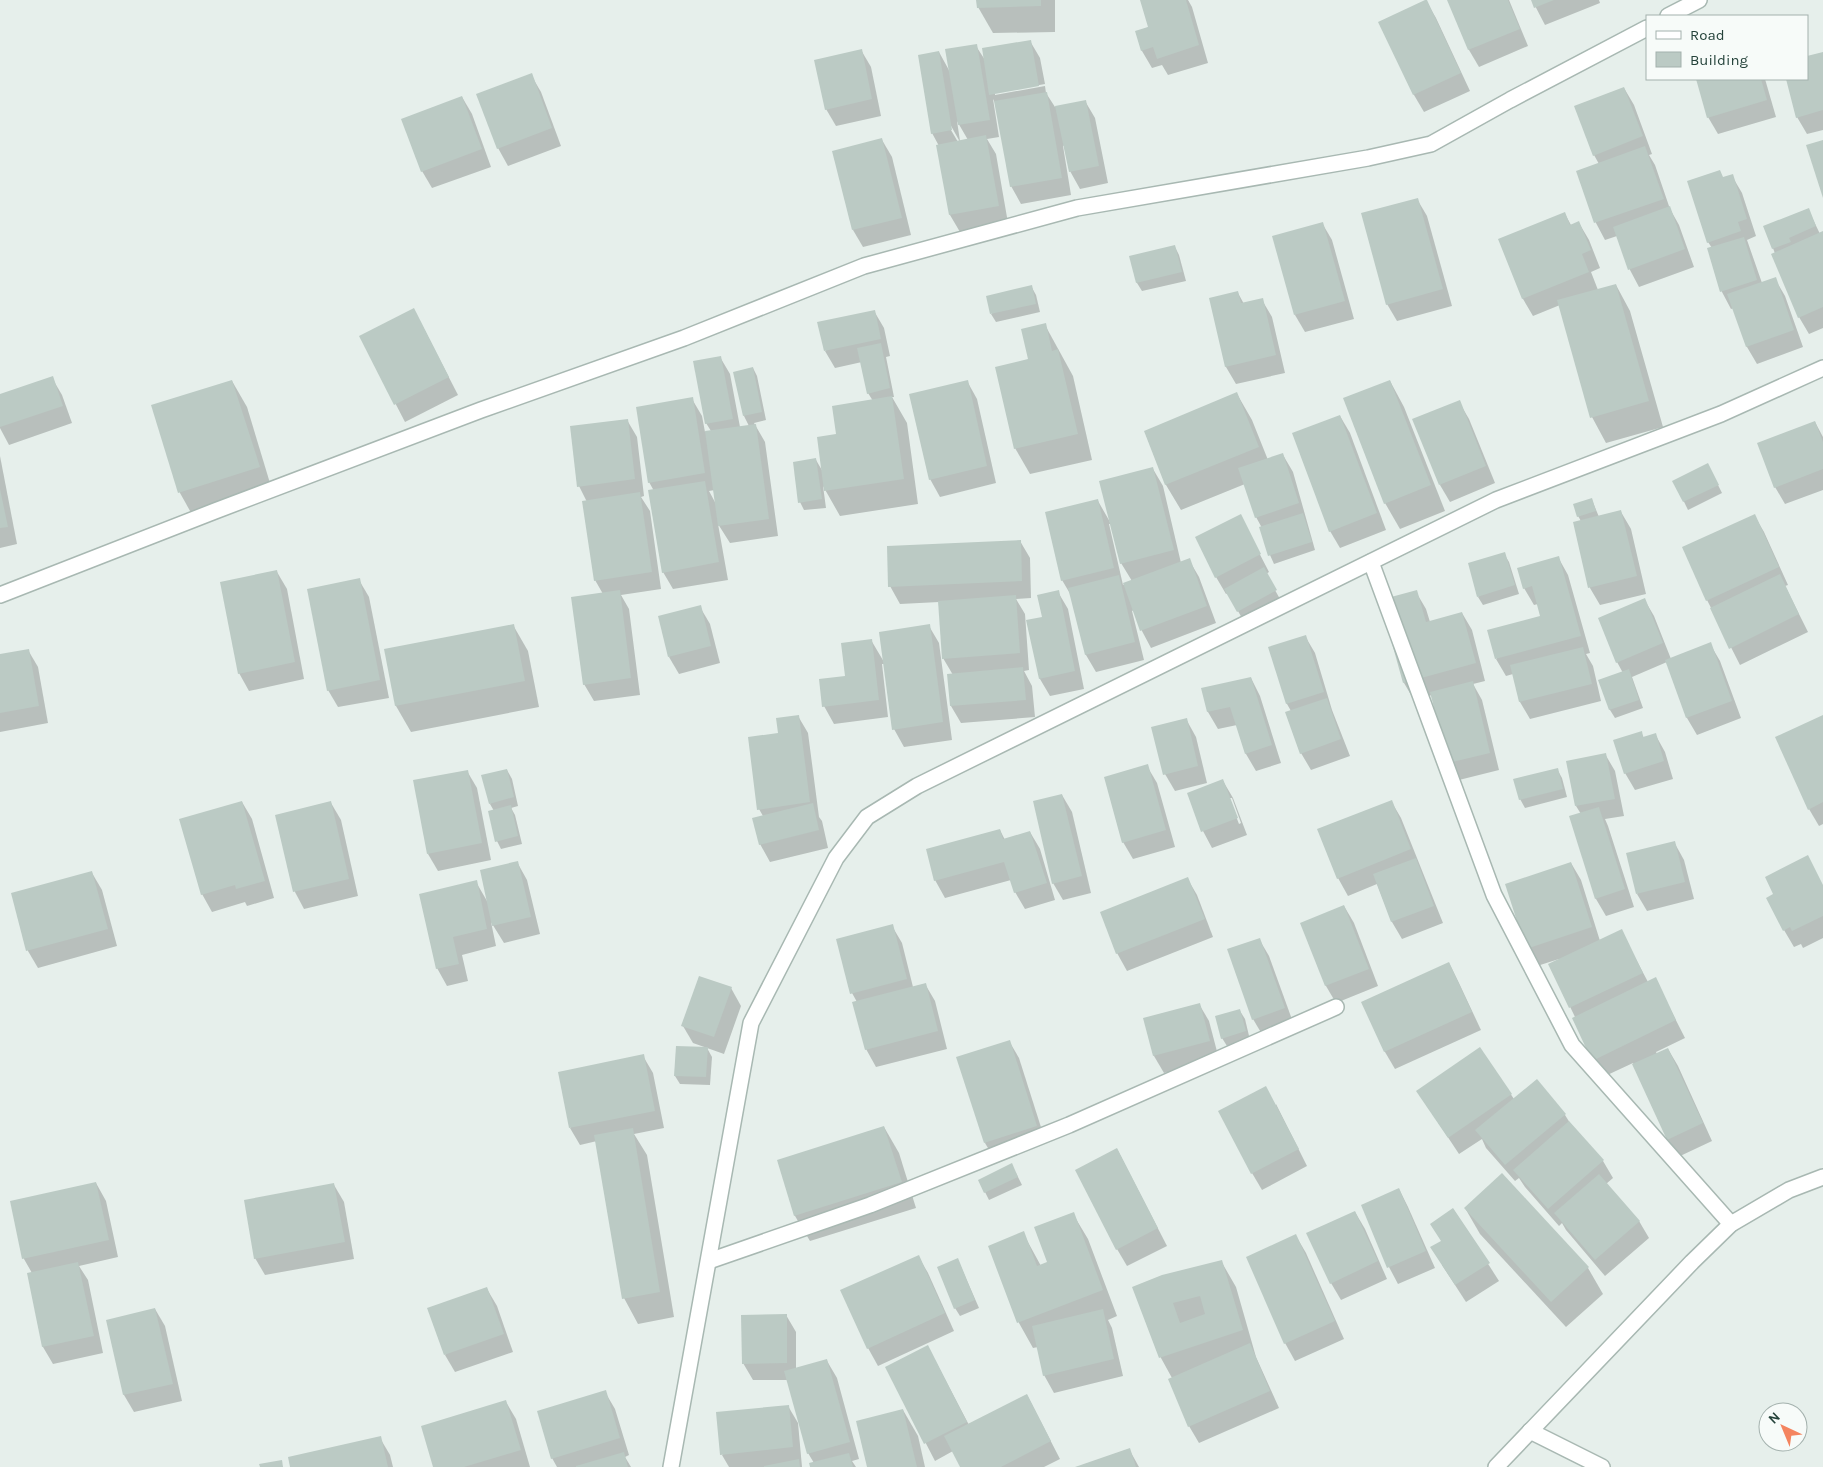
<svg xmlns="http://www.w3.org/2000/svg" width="1823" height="1467" viewBox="0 0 1823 1467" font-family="Karla,sans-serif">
<rect width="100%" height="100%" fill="#e6efeb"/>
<!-- shadow -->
<g fill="#0003" fill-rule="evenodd">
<polygon points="978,0 1055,0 1055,32 993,33 978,7"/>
<polygon points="1146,0 1188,0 1192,7 1208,63 1168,75 1162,65 1152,68 1142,51 1136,32 1149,27"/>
<polygon points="1448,0 1509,0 1528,46 1479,67 1469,50"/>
<polygon points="1532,0 1599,0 1600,3 1545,25"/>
<polygon points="1426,1 1436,18 1470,91 1424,112 1414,95 1380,22"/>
<path d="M1030 41 1040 58 1045 84 995 93V95L1045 86 1046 93 1055 107 1085 101 1095 118 1108 183 1080 189 1070 171 1065 145 1063 146 1071 195 1021 204 1011 186 997 106 993 99 999 137 987 139 996 154 1008 223 960 232 950 215 939 146 932 133 939 52 950 72 976 46 985 60ZM957 121 968 140 960 141ZM950 124 960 142H958L948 125Z"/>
<polygon points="861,50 871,67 881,116 836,126 826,109"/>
<polygon points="1823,53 1823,130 1807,134 1797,117 1787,79 1807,79 1807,58"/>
<polygon points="531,75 541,92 561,146 508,166 498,148"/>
<polygon points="1697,79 1765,79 1776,117 1718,134 1708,117"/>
<polygon points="1624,88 1634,105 1652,154 1649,155 1655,165 1670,209 1679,225 1694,267 1639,287 1630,270 1617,236 1605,240 1596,223 1578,171 1599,164 1594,155"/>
<polygon points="462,97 472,114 491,167 432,188 422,171"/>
<polygon points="882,140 892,157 911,235 863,247 853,230"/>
<polygon points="1732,176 1742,193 1756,236 1747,240 1762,283 1775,279 1785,296 1803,347 1757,364 1747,347 1734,308 1731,309 1722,292 1709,249 1712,248 1708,242 1724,178"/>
<polygon points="1417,199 1427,216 1452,306 1397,321 1387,304"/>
<polygon points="1808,209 1820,234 1823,233 1823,328 1809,334 1799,317 1765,227"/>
<polygon points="1565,214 1571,225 1579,223 1589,240 1600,268 1591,272 1598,290 1616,285 1630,311 1663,427 1606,443 1592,417 1560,305 1533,316 1523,299 1500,240"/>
<polygon points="1322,223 1332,240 1354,319 1305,332 1295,315"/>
<polygon points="1175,247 1179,255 1186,281 1142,291 1137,283 1131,257"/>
<polygon points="1031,286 1036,295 1040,312 996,322 991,314"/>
<polygon points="1238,293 1244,304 1262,300 1272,317 1285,373 1236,384 1226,367 1211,299"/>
<polygon points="874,311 884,328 890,356 886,357 894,397 892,397 907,423 918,504 840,516 823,486 826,508 804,510 800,502 816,460 823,472 838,435 873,401 868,393 862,362 835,368 825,351"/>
<polygon points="1045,325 1073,376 1092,460 1030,474 1015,448 1030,360"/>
<polygon points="423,327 458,395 405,422 361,337"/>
<path d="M720 357 730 374 740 427 749 426 744 416 753 368 757 376 766 420 754 423 765 442 778 536 730 543 718 524 728 580 673 589 663 572 654 491 649 482 692 399 702 416 705 432 711 431 706 423ZM715 490 716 504 709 491Z"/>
<polygon points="52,378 62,395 72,423 9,445 0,428 0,396"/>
<polygon points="232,381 247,407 273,493 194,518 180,493 153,406"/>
<polygon points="967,381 977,399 996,483 940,497 930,479"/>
<polygon points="1390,381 1404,407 1445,511 1400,529 1385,503"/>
<polygon points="1237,394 1252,420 1268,460 1283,455 1293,472 1315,550 1274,564 1270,555 1262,528 1256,517 1245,484 1181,510 1166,485 1145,432"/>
<polygon points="1459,402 1469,419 1495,483 1450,502 1440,485"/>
<polygon points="1340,416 1350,433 1386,530 1340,548 1330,531"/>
<polygon points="627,420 637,437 644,496 641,497 650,511 661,589 621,595 629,609 640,695 594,701 584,684 603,594 595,580 587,502 579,486"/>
<polygon points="1815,422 1823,437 1823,490 1785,504 1775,487"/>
<polygon points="0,456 17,544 0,548"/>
<path d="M1153 469 1163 486 1181 563 1189 560 1199 577 1216 623 1151 648 1142 631 1134 610 1132 611 1144 660 1096 672 1086 655 1072 597 1062 580 1098 501 1110 522ZM1109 524H1111L1121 563 1132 581 1123 585Z"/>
<polygon points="1712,473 1722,493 1688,510 1674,481"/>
<polygon points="1592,500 1599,517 1621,512 1631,529 1646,594 1600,605 1590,588 1574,523 1581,521 1578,516"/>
<polygon points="1754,515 1764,532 1788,585 1785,586 1808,632 1740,665 1707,600"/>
<polygon points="1240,516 1269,572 1266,574 1280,599 1243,620 1228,593 1226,594 1216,577"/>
<polygon points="1020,541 1030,558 1031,598 1016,599 1025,614 1029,670 1024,671 1032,686 1035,717 961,723 951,706 948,675 953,675 943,658 939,602 900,604 890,586"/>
<polygon points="1504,554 1509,562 1519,594 1483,605 1478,597"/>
<polygon points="1558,557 1568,575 1590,653 1586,654 1593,666 1601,701 1530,719 1520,702 1513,674 1506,676 1496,659 1541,617 1538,604 1534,605 1524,588"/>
<polygon points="277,572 287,589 304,679 249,691 239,673"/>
<polygon points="359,580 369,597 389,698 338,707 328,690"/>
<polygon points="1058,592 1068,609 1084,689 1050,696 1040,679 1028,621 1043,618"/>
<polygon points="1416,592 1426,609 1430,622 1462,613 1472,630 1485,681 1473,684 1482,700 1499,770 1459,780 1449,763 1432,695 1414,700 1404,683 1382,601"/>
<polygon points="1644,599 1654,616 1671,659 1710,644 1720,661 1741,718 1697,735 1687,718 1667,662 1632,677 1643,708 1615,718 1610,710 1600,681 1623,673 1617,662"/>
<polygon points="700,607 710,624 720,663 679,674 669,657"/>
<polygon points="513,625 528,651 539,707 411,732 396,706 386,650"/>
<polygon points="929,626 939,643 952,740 904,747 894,729 884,664 882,664 888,717 834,724 824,706 871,640 884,662"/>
<polygon points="1305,636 1315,653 1332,710 1350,756 1311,770 1301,753 1291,711 1287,704 1269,648"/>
<polygon points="28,650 38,667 48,723 0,732 0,656"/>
<polygon points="1251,678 1260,696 1281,763 1256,771 1246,754 1237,725 1218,729 1208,712 1203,689"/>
<polygon points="798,716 808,733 819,817 822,821 828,848 770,862 760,844 763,816 759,809 779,734"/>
<polygon points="1823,716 1823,824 1819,826 1809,809"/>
<polygon points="1186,719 1196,737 1207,783 1175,791 1165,774"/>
<polygon points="1641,732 1644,738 1655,734 1665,752 1673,779 1635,790 1625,773"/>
<polygon points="1605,754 1615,771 1624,816 1605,819 1608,826 1634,907 1606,916 1596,899 1571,817 1581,814 1576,806"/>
<polygon points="1147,766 1157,783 1175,847 1133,859 1123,842"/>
<polygon points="1557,769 1562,778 1567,797 1525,808 1520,799"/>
<polygon points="507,770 512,779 518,806 511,808 515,815 522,844 501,849 497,841 494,811 490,804"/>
<polygon points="467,771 477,788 491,860 438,871 428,854"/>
<path d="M1223 781 1233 798 1247 835 1212 848 1203 831ZM1229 798H1232L1241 823 1239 824Z"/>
<polygon points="1062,795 1072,812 1091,893 1063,900 1053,883"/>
<polygon points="1391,801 1401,818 1443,923 1402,939 1392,922 1377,884 1348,896 1338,878"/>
<polygon points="242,802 252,819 274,898 247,906 245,902 212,912 202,894"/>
<polygon points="331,803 341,820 358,896 304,909 295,892 276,816"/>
<polygon points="1000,830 1005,840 1030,832 1040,849 1055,900 1025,909 1015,892 1011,880 945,898 935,880"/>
<polygon points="1674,842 1684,860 1694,899 1647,911 1637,894"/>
<polygon points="517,862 527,880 540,934 504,943 491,922 496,946 462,955 468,981 447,986 437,968 476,882 487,901"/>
<polygon points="1571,863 1581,880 1600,941 1621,931 1648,982 1655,979 1685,1038 1656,1052 1657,1054 1668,1049 1678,1066 1712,1141 1678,1157 1668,1140 1633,1063 1603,1077 1594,1060 1575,1017 1550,965 1559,960 1559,959 1537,966 1527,949"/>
<polygon points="92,873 102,890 117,946 38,968 28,951 12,894"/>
<polygon points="1187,878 1197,895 1213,937 1127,971 1117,953"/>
<polygon points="1823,885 1823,938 1803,948 1801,944 1794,947 1784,930"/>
<polygon points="1344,906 1354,923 1378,986 1336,1003 1326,986 1302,924"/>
<polygon points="892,926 902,943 913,987 925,984 935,1001 947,1049 876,1067 866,1049 857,1002 852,993"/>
<polygon points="1259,939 1269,956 1294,1025 1263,1036 1253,1019"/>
<polygon points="1449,963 1458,981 1481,1030 1395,1069 1385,1052 1363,1002"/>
<polygon points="731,988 741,1006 724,1054 693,1043 683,1026"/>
<polygon points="1199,1004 1209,1021 1219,1059 1164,1073 1154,1056 1144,1019"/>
<polygon points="1240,1011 1245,1019 1250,1040 1227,1046 1222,1038"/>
<polygon points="1009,1041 1019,1058 1046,1143 995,1160 985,1143"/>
<polygon points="707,1048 712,1057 710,1085 680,1084 675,1076"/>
<polygon points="1480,1049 1514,1099 1565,1115 1570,1123 1603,1161 1613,1178 1606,1184 1639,1221 1649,1238 1605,1276 1566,1230 1562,1223 1559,1226 1525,1187 1519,1178 1515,1181 1486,1148 1482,1139 1459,1154 1418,1092"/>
<polygon points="643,1056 653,1073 664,1128 634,1134 647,1155 674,1317 638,1324 624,1298 597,1141 580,1145 570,1128"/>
<polygon points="1276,1104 1307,1166 1262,1190 1252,1173"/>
<polygon points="884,1127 899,1153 916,1208 810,1241 795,1216 778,1161"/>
<polygon points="1117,1149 1167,1246 1127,1266 1117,1249"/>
<polygon points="1016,1173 1022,1185 989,1200 985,1192"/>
<polygon points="96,1183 106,1201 118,1257 79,1266 88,1280 103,1353 53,1364 43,1347 32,1273 24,1259 11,1202"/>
<polygon points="334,1185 344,1202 354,1259 265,1275 255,1258"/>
<polygon points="1399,1189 1408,1207 1435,1268 1398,1284 1389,1267"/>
<polygon points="1465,1208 1588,1268 1603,1294 1566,1327 1480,1234"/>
<polygon points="1453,1209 1499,1281 1466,1302 1442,1265 1442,1242"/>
<polygon points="1355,1212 1365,1229 1387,1279 1341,1300 1331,1283"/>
<polygon points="1073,1214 1088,1239 1117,1316 1108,1320 1112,1328 1123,1376 1054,1393 1044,1375 1038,1347 1033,1348 1019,1323 990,1246 1023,1233 1041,1266 1049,1262"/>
<polygon points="1296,1236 1306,1253 1344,1339 1295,1361 1285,1343"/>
<polygon points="918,1256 928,1273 954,1331 878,1366 868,1348"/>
<polygon points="958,1260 979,1308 960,1316 955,1308"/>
<polygon points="1221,1261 1236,1287 1256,1357 1279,1408 1199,1443 1189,1426 1172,1378 1161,1358 1134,1288"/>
<polygon points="487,1289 497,1306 513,1352 455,1372 445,1355"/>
<polygon points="155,1309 165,1326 182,1401 134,1412 124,1395 107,1321"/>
<polygon points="786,1315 796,1332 796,1369 827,1361 837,1378 859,1459 852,1461 856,1467 811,1467 814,1463 808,1453 788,1380 753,1380 743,1363"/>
<polygon points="937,1364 969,1425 1027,1395 1060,1459 1044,1467 961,1467 953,1451 935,1461 887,1368"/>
<polygon points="605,1392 615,1409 629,1455 625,1457 631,1467 557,1467 552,1458"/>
<polygon points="506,1402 516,1419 530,1467 435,1467"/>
<polygon points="788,1406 798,1423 802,1467 729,1467 722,1455"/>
<polygon points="903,1410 918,1436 925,1467 868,1467"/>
<polygon points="380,1438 390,1455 393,1467 291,1467"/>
<polygon points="1129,1449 1139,1467 1078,1467"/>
</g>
<!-- building -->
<g fill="#bbcac4" fill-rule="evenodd">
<polygon points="976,0 1041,0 1041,6 977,8"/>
<polygon points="1140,0 1186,0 1199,45 1157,59 1153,47 1141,51 1135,31 1148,27"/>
<polygon points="1425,0 1427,0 1461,73 1413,95 1378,22"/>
<polygon points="1447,0 1508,0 1520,29 1468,50"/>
<polygon points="1531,0 1554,0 1534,8"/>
<polygon points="1031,40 1039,86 989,95 982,48"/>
<polygon points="977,44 990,120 958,125 945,49"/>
<polygon points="862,49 872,99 825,110 814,60"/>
<polygon points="939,51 952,130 931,134 918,55"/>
<polygon points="1823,52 1823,110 1796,118 1786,79 1807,79 1807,56"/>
<polygon points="532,73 552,128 497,149 476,94"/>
<polygon points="1696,79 1761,79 1767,100 1707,118"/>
<polygon points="1624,87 1643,136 1593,156 1574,106"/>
<polygon points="1047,92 1062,178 1010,187 994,101"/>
<polygon points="462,96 482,149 421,172 401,119"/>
<polygon points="1086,100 1099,166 1069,172 1055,106"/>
<polygon points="986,135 999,206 949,215 936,145"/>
<polygon points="882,138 902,218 852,230 832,151"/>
<polygon points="1823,140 1823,198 1806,145"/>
<polygon points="1645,146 1664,199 1594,223 1576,171"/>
<polygon points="1720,170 1723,177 1733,174 1747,219 1738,222 1741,231 1707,243 1687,181"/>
<polygon points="1418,198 1443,289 1386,305 1361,213"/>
<polygon points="1670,206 1685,249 1628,270 1613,227"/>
<polygon points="1809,208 1816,226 1789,238 1791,242 1772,249 1763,226"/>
<polygon points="1565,212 1570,225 1579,221 1591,250 1582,254 1589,272 1522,299 1498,239"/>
<polygon points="1323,222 1345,301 1294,315 1272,236"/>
<polygon points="1823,231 1823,307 1798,318 1771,254"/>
<polygon points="1744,237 1757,280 1720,292 1707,248"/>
<polygon points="1175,245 1182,272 1136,283 1129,256"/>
<polygon points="1776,277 1794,330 1746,347 1727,294"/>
<polygon points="1616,284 1649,401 1590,418 1557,300"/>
<polygon points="1032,285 1036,304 990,314 986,296"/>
<polygon points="1238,291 1241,303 1263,298 1276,355 1225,367 1209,298"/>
<polygon points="414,308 449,377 394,405 359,336"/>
<polygon points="875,310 881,339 824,351 817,322"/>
<polygon points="1046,323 1052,351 1058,349 1078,434 1014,449 995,367 1028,359 1021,329"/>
<polygon points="881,343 890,388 867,394 857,348"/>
<polygon points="721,356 733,419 705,424 693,361"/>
<polygon points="753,367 762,412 743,416 733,372"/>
<polygon points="53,376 63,406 0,427 0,394"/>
<polygon points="232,380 260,467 178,493 151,405"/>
<polygon points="968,380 987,466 929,480 909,394"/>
<polygon points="1390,380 1431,485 1384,504 1343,398"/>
<polygon points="1237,392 1259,447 1165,485 1144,431"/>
<polygon points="892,396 904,479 824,491 817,437 836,434 832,406"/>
<polygon points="693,397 705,473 648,483 636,407"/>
<polygon points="1460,400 1486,466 1439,485 1412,419"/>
<polygon points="1340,415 1377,513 1329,532 1292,433"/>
<polygon points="628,419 635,479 577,487 570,426"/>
<polygon points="1815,421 1823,442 1823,469 1774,488 1757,443"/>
<polygon points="756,424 769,519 718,526 705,431"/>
<polygon points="1283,453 1299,503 1255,518 1238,468"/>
<polygon points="816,458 822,499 798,503 793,462"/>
<polygon points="1708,463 1719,485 1683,502 1672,481"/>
<polygon points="1153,467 1174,550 1120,564 1099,481"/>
<polygon points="705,481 719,562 662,573 648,490"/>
<polygon points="0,489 8,527 0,528"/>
<polygon points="640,492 652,572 594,581 582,501"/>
<polygon points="1592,498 1596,511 1577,517 1573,504"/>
<polygon points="1098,499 1114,568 1061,581 1045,512"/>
<polygon points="1621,510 1637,576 1588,588 1573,522"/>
<polygon points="1303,513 1312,542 1268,556 1259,527"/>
<polygon points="1241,514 1261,554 1215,578 1195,537"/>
<polygon points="1755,514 1779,567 1706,601 1682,547"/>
<polygon points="1021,540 1022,581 888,587 887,546"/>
<polygon points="1505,552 1515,585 1477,597 1468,563"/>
<polygon points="1559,556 1581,636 1495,659 1487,630 1540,616 1532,586 1523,589 1517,568"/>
<polygon points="1190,558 1207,606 1140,631 1123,583"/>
<polygon points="1264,567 1277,590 1237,612 1224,589"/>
<polygon points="277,570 295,662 238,674 220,582"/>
<polygon points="1780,574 1799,614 1729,649 1710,608"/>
<polygon points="1119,575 1135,642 1085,655 1068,588"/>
<polygon points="360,578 380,680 327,691 307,589"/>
<polygon points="620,590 631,678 583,685 571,597"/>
<polygon points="1059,590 1075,671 1039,679 1026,620 1042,617 1037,595"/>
<polygon points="1417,590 1426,622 1462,612 1476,663 1403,683 1380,600"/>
<polygon points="1016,595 1020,653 942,659 938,601"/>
<polygon points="1645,598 1663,643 1616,663 1598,618"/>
<polygon points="701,605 711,646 668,657 658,616"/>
<polygon points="514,624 525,681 395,706 384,649"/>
<polygon points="930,624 943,722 892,730 879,632"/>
<polygon points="1306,635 1324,692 1286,704 1268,647"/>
<polygon points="872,639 879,700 822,707 819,679 845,676 841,643"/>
<polygon points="1711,642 1732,701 1686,718 1665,660"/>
<polygon points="1583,647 1592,684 1519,702 1510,665"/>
<polygon points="29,649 39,706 0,713 0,654"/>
<polygon points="1023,667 1026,700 950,706 947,674"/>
<polygon points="1629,669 1639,700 1609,710 1598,680"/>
<polygon points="1251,677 1272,745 1245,754 1230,707 1207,712 1201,688"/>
<polygon points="1473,681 1490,753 1448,763 1430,692"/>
<polygon points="1327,698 1341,739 1300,754 1285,712"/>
<polygon points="799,715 810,802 757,810 748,737 778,733 776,718"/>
<polygon points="1823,715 1823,802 1808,810 1775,737"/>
<polygon points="1187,718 1198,766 1163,775 1151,727"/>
<polygon points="1642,731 1643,737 1656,733 1664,761 1624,774 1613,740"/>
<polygon points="1606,753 1615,799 1575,806 1566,761"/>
<polygon points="1148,764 1166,830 1122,843 1104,777"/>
<polygon points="1558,768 1563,789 1519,800 1513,779"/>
<polygon points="507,769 514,797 489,804 481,775"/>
<polygon points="468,770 482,843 427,854 413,780"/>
<polygon points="1223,779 1238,818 1201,832 1187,793"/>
<polygon points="1062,794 1082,876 1052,884 1033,801"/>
<polygon points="1392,800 1411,849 1337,879 1317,829"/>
<polygon points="242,801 265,881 236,889 235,885 201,895 179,819"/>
<polygon points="331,801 349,879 293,892 275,815"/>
<polygon points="813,803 819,830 759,845 752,818"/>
<polygon points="511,805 518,836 495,842 488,811"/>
<polygon points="1599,807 1625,889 1595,899 1569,816"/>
<polygon points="1000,829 1003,839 1030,831 1047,883 1014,893 1004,862 934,881 926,849"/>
<polygon points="1675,841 1685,882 1636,894 1626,853"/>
<polygon points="1808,855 1823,885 1823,916 1792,931 1790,927 1783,931 1766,898 1773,894 1765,877"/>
<polygon points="1416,858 1434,906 1391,922 1373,874"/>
<polygon points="518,861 531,917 492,926 480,870"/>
<polygon points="1571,862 1592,927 1526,949 1505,884"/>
<polygon points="92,871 108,929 26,951 11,893"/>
<polygon points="1188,877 1205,919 1116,954 1100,912"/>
<polygon points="477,880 487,929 453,937 459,964 436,969 419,894"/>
<polygon points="1344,905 1369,969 1325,986 1300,923"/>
<polygon points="893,924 907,979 850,994 836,939"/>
<polygon points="1622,929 1643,973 1569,1008 1548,964"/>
<polygon points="1260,938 1285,1008 1252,1020 1227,949"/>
<polygon points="1449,962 1472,1012 1384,1052 1361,1002"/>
<polygon points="699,976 732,987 714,1037 681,1026"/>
<polygon points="1656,977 1676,1020 1592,1061 1572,1018"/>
<polygon points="926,983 938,1031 865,1050 852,1002"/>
<polygon points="1200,1003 1210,1041 1153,1056 1143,1018"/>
<polygon points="1240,1009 1246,1031 1221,1039 1215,1016"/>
<polygon points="1010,1040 1037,1126 984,1143 956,1057"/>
<polygon points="676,1046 708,1047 706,1077 674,1076"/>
<polygon points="1480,1047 1512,1094 1448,1138 1416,1091"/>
<polygon points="1668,1048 1703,1123 1667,1140 1632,1064"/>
<polygon points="644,1054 655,1111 569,1128 558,1072"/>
<polygon points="1537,1079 1566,1114 1505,1165 1475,1130"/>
<polygon points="1266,1086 1299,1149 1251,1174 1218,1111"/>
<polygon points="1569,1121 1604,1160 1548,1209 1513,1170"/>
<polygon points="884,1126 902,1182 794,1216 777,1160"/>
<polygon points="633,1128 660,1292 622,1299 594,1135"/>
<polygon points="1117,1148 1158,1228 1116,1250 1075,1170"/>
<polygon points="1012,1163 1018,1177 984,1193 978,1180"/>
<polygon points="1502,1173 1589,1267 1551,1302 1464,1208"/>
<polygon points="1599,1174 1640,1221 1595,1260 1554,1213"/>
<polygon points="96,1182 109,1240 22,1259 10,1201"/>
<polygon points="334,1183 345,1242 254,1259 244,1200"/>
<polygon points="1399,1188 1426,1251 1387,1268 1361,1205"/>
<polygon points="1453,1208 1490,1263 1455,1285 1430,1247 1441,1241 1430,1224"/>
<polygon points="1355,1211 1378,1261 1330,1284 1306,1233"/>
<polygon points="1074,1212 1103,1290 1017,1323 988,1246 1024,1231 1037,1266 1047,1262 1034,1227"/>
<polygon points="1296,1234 1335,1321 1284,1344 1246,1257"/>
<polygon points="919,1255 945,1313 867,1349 840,1290"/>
<polygon points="958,1258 975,1300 954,1309 937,1267"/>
<path d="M1222 1260 1243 1330 1159 1358 1132 1287 1162 1275ZM1200 1296 1205 1314 1180 1323 1173 1303Z"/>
<polygon points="78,1262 94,1336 42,1347 27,1273"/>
<polygon points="487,1287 504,1334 444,1355 427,1308"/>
<polygon points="155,1308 173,1384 123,1395 106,1320"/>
<polygon points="1103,1309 1114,1359 1043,1376 1032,1326"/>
<polygon points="787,1314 787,1363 742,1364 741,1315"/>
<polygon points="1250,1343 1270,1391 1188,1427 1168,1379"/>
<polygon points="928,1345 967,1422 924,1444 885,1367"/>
<polygon points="827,1359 850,1442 807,1454 784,1371"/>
<polygon points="606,1390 620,1438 551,1459 537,1411"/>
<polygon points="1027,1394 1051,1441 1001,1467 960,1467 944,1436"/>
<polygon points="506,1400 521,1450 464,1467 433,1467 421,1426"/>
<polygon points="789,1405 793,1447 720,1455 716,1412"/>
<polygon points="903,1409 917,1467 867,1467 856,1421"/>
<polygon points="381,1436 388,1467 290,1467 288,1457"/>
<polygon points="1130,1448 1136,1467 1075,1467"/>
<polygon points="624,1452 628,1467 576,1467 576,1466"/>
<polygon points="849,1453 853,1467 810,1467 809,1463"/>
<polygon points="799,1459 800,1467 764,1467 764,1466"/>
<polygon points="282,1460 283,1467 260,1467 259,1464"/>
</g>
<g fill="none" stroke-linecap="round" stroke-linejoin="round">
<!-- minor casing -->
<g stroke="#a8b8b2" stroke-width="18">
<g id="minor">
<polyline points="1668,16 1699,0"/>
<polyline points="1371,562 1494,895 1572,1045 1731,1224"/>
<polyline points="0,595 215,511 481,410 684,338 864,266 1077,208 1368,158 1431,144 1510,100 1647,28"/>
<polyline points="709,1261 870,1205 1069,1125 1336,1007"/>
<polyline points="1530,1431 1602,1467"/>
<polyline points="671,1467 751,1023 836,858 867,817 917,786 1496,500 1721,414 1823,368"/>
<polyline points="1496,1467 1692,1262 1731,1224 1789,1190 1823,1177"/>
</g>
</g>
<!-- minor -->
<use href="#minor" stroke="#fff" stroke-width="15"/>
</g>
<!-- legend -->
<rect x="1646" y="15" width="162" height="65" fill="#f7fbf9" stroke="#a3b1ad"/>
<rect x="1656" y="31" width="25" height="8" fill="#ffffff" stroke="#a3b1ad"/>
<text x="1690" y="40" font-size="15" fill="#24423a">Road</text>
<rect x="1656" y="52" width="25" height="15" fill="#bbcac4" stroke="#a3b1ad"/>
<text x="1690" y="65" font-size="15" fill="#24423a">Building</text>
<!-- north arrow -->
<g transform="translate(1783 1427) rotate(316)"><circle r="24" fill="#f7fbf9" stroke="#a3b1ad"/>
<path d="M0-4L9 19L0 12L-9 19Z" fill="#f4845f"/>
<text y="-8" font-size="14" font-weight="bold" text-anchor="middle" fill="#24423a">N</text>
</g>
</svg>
